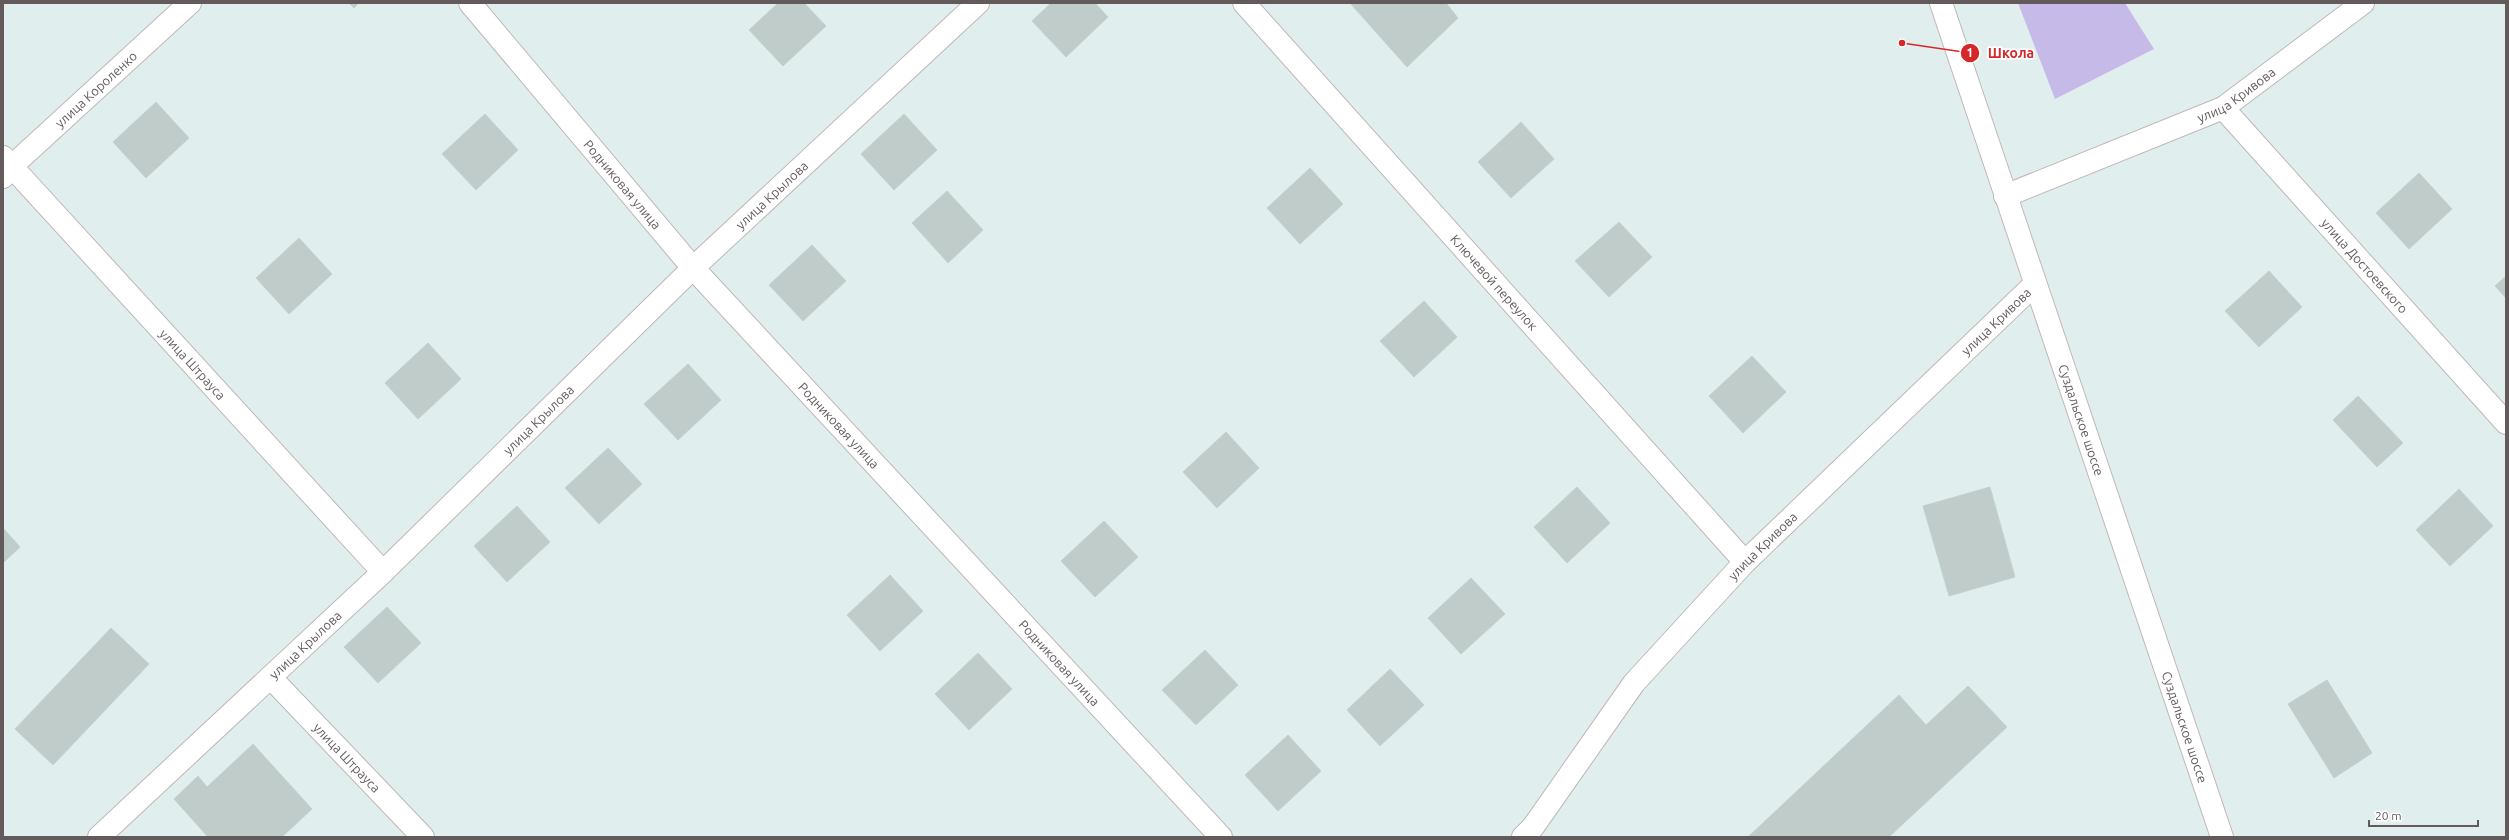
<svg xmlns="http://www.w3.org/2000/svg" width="2509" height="840" viewBox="0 0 2509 840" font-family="Ubuntu,sans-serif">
<rect width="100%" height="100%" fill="#e1eeee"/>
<!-- green -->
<polygon fill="#c6bbe8" points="2018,3 2125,3 2154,49 2055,99"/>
<!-- building -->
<g fill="#c0ccca" stroke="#bfd3d2">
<polygon points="349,3 359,3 354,8"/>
<polygon points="778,3 804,3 826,26 783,66 749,30"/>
<polygon points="1051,3 1095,3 1108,17 1066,57 1032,21"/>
<polygon points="1350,3 1446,3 1458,18 1407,67"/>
<polygon points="156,102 189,138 146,178 113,142"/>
<polygon points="485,114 518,150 476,190 442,154"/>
<polygon points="904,114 937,150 894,190 861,154"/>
<polygon points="1521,122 1554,159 1511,198 1478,162"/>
<polygon points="1310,168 1343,204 1300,244 1267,208"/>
<polygon points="2419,173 2452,209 2409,249 2376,213"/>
<polygon points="947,191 983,230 948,263 912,223"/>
<polygon points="1619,222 1652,257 1609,297 1575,261"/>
<polygon points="299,238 332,274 289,314 256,278"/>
<polygon points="812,245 846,281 803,321 769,285"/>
<polygon points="2269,271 2302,307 2259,347 2225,311"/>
<polygon points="2506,276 2506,298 2495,286"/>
<polygon points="1424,301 1457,337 1414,377 1380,341"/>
<polygon points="428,343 461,379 418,419 385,383"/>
<polygon points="1752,356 1786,392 1743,433 1709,396"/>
<polygon points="688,364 721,400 678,440 644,404"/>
<polygon points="2358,396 2403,443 2377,467 2333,420"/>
<polygon points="1226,432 1259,468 1217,508 1183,472"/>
<polygon points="608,448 642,484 599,524 565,488"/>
<polygon points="1577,487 1610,523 1567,563 1534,527"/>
<polygon points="1990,487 2015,577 1949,596 1923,506"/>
<polygon points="2459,489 2493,526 2450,566 2416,530"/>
<polygon points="517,506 550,542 507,582 474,546"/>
<polygon points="1104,521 1138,557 1095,597 1061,561"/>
<polygon points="3,528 20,547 3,563"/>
<polygon points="890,575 923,611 880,651 847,615"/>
<polygon points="1471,578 1505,614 1461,654 1428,618"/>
<polygon points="387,607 421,643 378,683 344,647"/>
<polygon points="111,628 149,664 53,765 15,729"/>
<polygon points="1205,650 1238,685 1196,725 1162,690"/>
<polygon points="978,653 1012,689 969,730 935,694"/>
<polygon points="1390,669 1424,705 1380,746 1347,710"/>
<polygon points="2327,680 2372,753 2334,778 2288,704"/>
<polygon points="1968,686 2007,727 1889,837 1748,837 1899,695 1926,725"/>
<polygon points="1288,735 1321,771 1278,811 1245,775"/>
<polygon points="253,744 312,809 282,837 208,837 174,799 198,776 207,787"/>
</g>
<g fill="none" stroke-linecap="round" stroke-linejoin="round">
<!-- minor casing -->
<g stroke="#bfb7b8" stroke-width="24">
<g id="minor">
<path id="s1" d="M470 3 693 268 1221 837"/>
<path id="s2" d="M1244 3 1745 562"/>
<path id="s3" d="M2223 108 2506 423"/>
<path id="s4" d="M3 157 383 572"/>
<path id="s5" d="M3 177 12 166 190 3"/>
<path id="s6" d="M2005 196 2223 108 2363 3"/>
<path id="s7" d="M271 678 423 837"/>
<path id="s8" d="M99 837 383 572 693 268 978 3"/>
<path id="s9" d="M1523 837 1533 827 1634 683 1745 562 2035 284"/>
</g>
</g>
<!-- secondary casing -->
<g stroke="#c1b7b9" stroke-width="24">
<g id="secondary">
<path id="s10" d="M1941 3 2222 837"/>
</g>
</g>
<!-- minor -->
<use href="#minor" stroke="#fff" stroke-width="22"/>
<!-- secondary -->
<use href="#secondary" stroke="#fff" stroke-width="22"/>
</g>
<g text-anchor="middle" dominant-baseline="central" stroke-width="3.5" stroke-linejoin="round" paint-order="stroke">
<!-- street labels -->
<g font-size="13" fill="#635a5c" stroke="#fff">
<text stroke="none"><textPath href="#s5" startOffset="128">улица Короленко</textPath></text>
<text stroke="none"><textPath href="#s6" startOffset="253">улица Кривова</textPath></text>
<text stroke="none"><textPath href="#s1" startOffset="237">Родниковая улица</textPath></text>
<text stroke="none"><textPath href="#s8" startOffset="930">улица Крылова</textPath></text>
<text stroke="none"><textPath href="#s3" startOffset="212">улица Достоевского</textPath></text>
<text stroke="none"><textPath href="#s2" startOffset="375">Ключевой переулок</textPath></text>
<text stroke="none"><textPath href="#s9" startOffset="702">улица Кривова</textPath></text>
<text stroke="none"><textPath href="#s4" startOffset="281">улица Штрауса</textPath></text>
<text stroke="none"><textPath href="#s8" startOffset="606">улица Крылова</textPath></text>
<text stroke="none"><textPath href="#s10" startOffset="440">Суздальское шоссе</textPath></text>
<text stroke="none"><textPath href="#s1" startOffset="561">Родниковая улица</textPath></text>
<text stroke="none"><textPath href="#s9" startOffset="378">улица Кривова</textPath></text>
<text stroke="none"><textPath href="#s8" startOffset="282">улица Крылова</textPath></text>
<text stroke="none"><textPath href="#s1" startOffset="885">Родниковая улица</textPath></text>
<text stroke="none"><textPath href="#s10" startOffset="764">Суздальское шоссе</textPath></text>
<text stroke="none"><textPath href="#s7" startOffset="110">улица Штрауса</textPath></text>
</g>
</g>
<!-- callouts -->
<path fill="none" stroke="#d62828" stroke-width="1.5" d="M1902 43L1970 53"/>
<g fill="#d62828" stroke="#fff" stroke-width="1.5">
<circle cx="1902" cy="43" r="4"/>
<circle cx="1970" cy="53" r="10"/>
</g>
<g font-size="12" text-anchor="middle" font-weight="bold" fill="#fff">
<text x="1970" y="57">1</text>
</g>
<g font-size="14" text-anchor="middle" font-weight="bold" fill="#d62828" stroke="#fff" stroke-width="3.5" stroke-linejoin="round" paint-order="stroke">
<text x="2011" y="58">Школа</text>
</g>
<!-- border -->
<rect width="2509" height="840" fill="none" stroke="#635a5c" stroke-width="8"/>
<!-- scale -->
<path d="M2369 820v6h109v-6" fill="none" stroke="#635a5c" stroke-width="2"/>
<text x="2375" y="820" font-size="12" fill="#635a5c" stroke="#ffffff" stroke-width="3" paint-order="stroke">20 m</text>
</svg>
